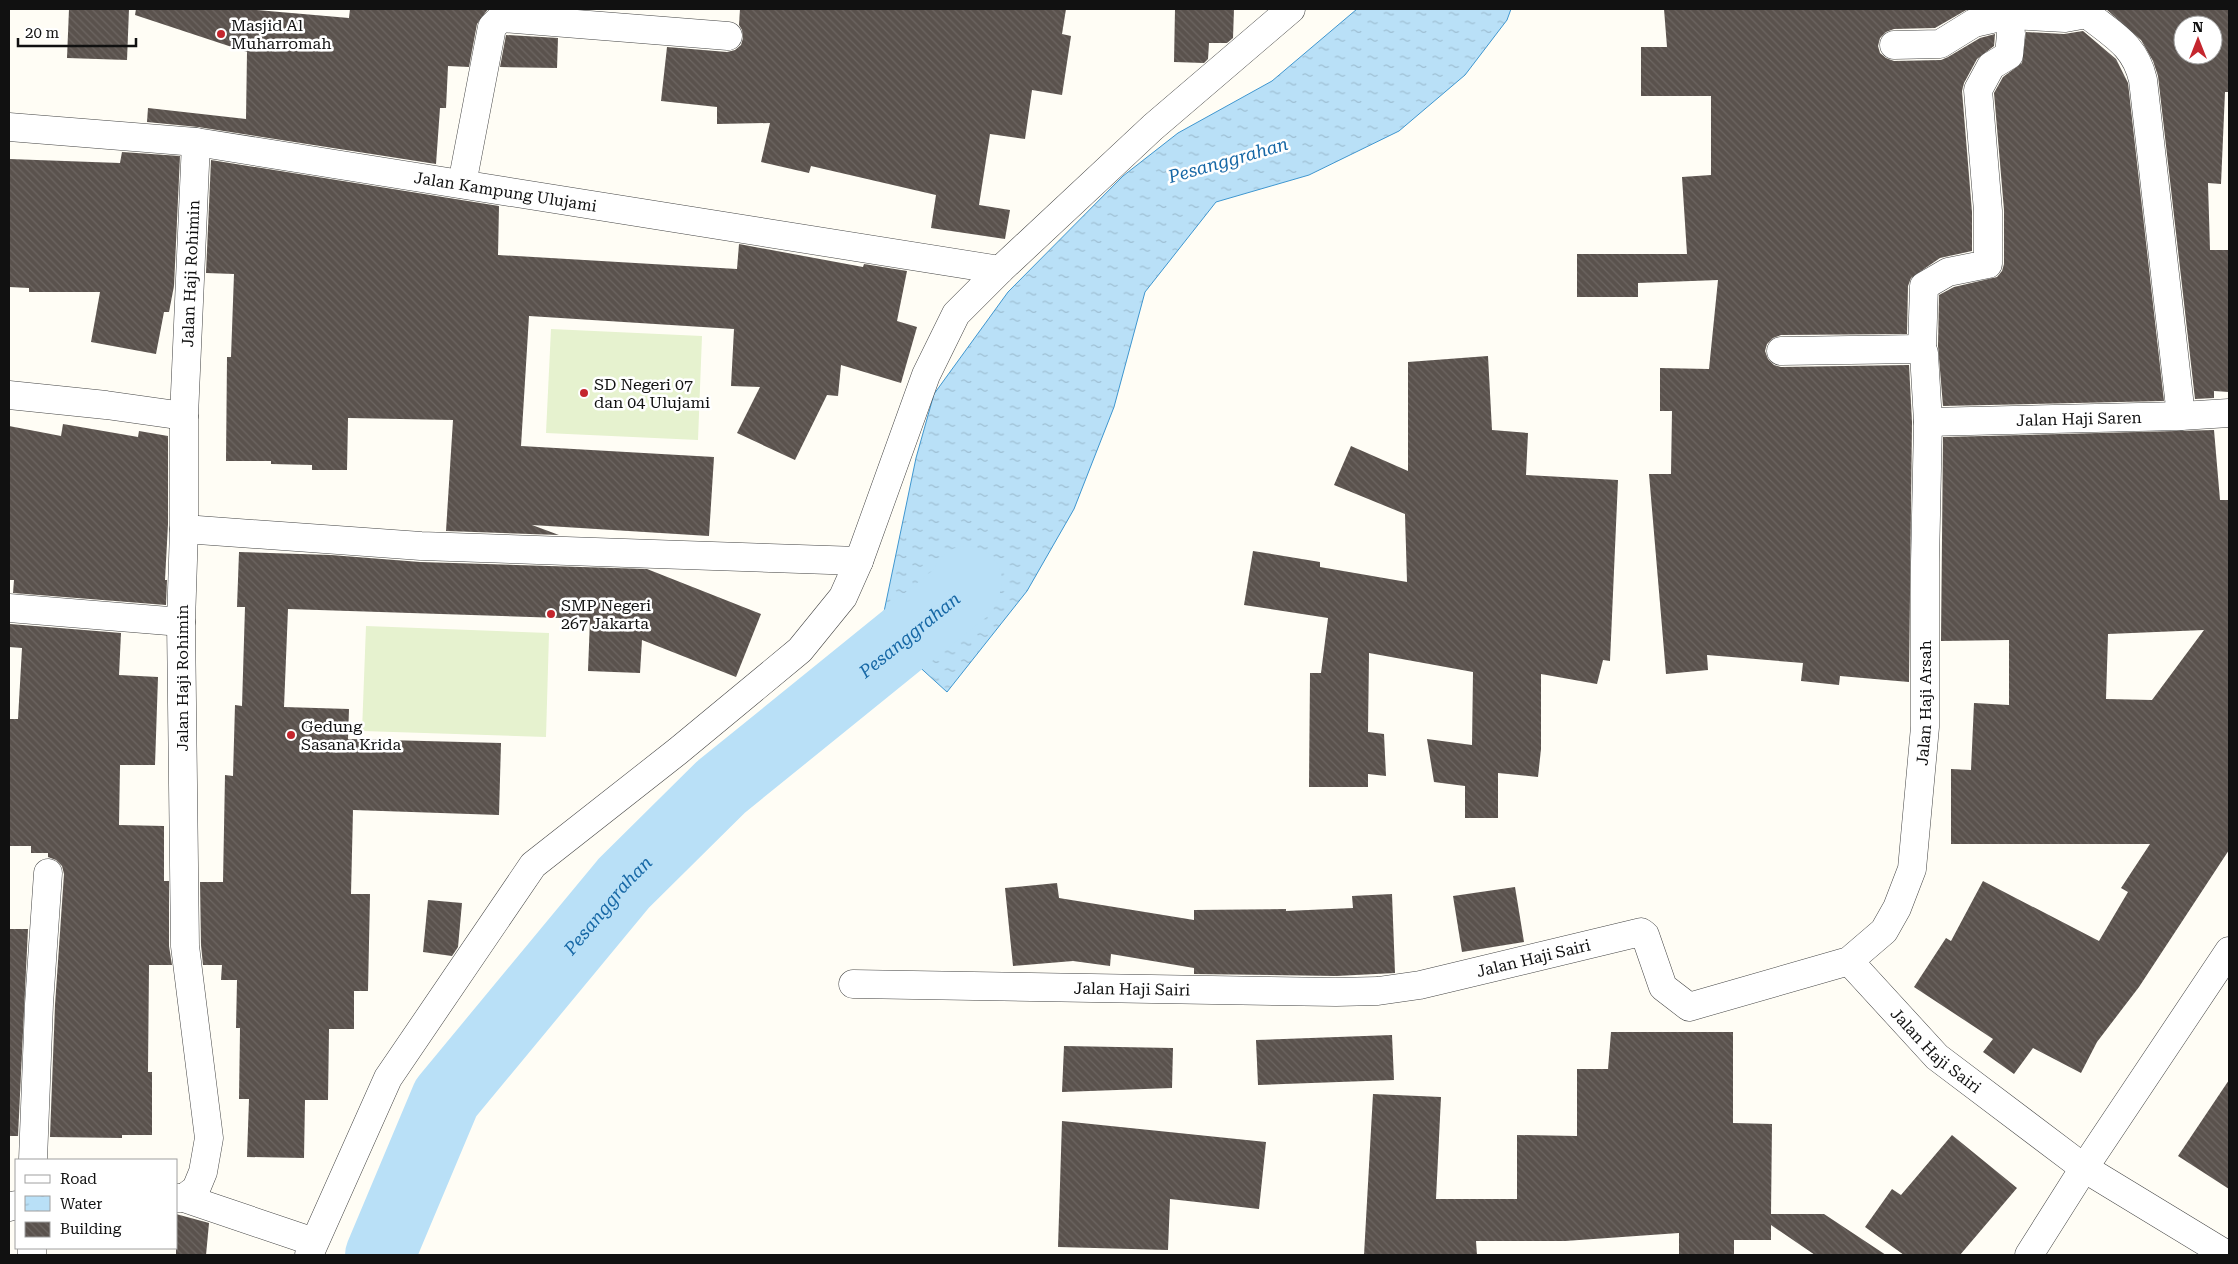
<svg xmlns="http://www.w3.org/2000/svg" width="2238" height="1264" viewBox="0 0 2238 1264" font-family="'Roboto Serif',serif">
<defs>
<pattern id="water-ripples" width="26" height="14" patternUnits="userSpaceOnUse" patternTransform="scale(1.25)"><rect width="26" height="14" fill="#b9e0f7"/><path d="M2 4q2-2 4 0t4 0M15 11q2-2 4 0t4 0" fill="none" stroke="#9ebfd3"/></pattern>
<pattern id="building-back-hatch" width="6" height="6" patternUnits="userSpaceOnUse" patternTransform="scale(1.25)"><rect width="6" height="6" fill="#5a524d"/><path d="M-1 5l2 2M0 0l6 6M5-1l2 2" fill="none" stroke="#6d6662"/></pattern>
</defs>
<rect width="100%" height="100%" fill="#fffdf5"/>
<!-- pitch -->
<g fill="#e6f2cf">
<polygon points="551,329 702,336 698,440 546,433"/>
<polygon points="366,626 549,633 546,737 362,731"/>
</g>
<!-- water -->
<polygon fill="url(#water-ripples)" stroke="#3f96cf" points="1357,9 1511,9 1507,20 1465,75 1399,131 1309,175 1216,202 1145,292 1114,407 1074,509 1027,591 947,692 880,631 916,458 934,394 1008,292 1123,176 1178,133 1272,81"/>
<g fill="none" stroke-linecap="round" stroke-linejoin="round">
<!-- river -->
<path stroke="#b9e0f7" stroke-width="70" id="s1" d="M380 1255 446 1098 624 883 721 787 963 591 967 581"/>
</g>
<!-- building -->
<g fill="url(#building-back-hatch)" fill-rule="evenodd">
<polygon points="69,9 129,9 127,60 67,58"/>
<polygon points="136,9 246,9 349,18 350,9 488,9 477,24 469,67 448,66 446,108 440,108 436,164 198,127 147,122 148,108 246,119 247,52 135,15"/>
<polygon points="740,9 1066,9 1062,34 1071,36 1062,95 1032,90 1025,139 990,134 979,205 1010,210 1005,239 931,228 936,195 811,166 809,173 761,162 770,123 717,124 717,107 661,101 667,47 727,52 735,50 741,45 743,38 742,30 739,25"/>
<polygon points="1175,9 1234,9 1233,38 1227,43 1209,43 1208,59 1204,63 1174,62"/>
<polygon points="1664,9 1968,9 1935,28 1894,29 1886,32 1880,38 1878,46 1880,53 1886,58 1894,61 1941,60 1948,57 1980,38 1995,34 1994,46 1977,59 1964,83 1962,91 1972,212 1972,251 1940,258 1911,278 1908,286 1907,334 1781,335 1773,338 1767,344 1765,351 1768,359 1774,365 1781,367 1909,365 1912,422 1909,682 1840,676 1839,685 1801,681 1803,663 1707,655 1708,670 1666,674 1649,474 1671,474 1672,411 1660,411 1660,368 1709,369 1718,280 1638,283 1638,297 1577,297 1577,254 1687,254 1682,177 1711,175 1711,96 1641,96 1641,47 1667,47"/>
<path d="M2106 9H2229V92H2225L2221 184 2208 183 2210 250H2229V392L2214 391V398L2195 399 2158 76 2153 61 2141 40ZM2183 25H2213V55H2183Z"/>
<polygon points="2083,31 2116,59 2128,83 2164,401 1943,406 1938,346 1939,295 1954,287 1997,277 2002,271 2004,264 2004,210 1994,93 2003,77 2022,63 2026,32 2064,34"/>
<polygon points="506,35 558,38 557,68 500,67"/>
<polygon points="122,152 180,156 174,286 169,312 164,312 156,354 91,342 100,292 29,292 29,288 9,287 9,159 120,163"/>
<polygon points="211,160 499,206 498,255 737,269 739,244 863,267 864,264 907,271 897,321 917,327 901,383 841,365 838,396 827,395 795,460 737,433 760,387 731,386 734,329 529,316 521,446 714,457 709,536 532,525 559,535 446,531 453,420 348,418 347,470 312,470 312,465 271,464 271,461 226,461 227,357 231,357 234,274 206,273"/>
<polygon points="1488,356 1492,430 1528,433 1526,475 1618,480 1610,661 1603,660 1597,684 1541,674 1541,749 1538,777 1498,773 1498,818 1465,818 1465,786 1434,782 1427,739 1472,745 1473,672 1369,653 1368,732 1384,734 1386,776 1368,774 1368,787 1309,787 1310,673 1321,673 1328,618 1244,605 1253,551 1320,562 1320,567 1407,582 1405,514 1334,485 1351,446 1408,471 1408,362"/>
<polygon points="63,424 138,437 139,431 168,436 168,524 165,580 167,580 166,605 13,593 14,580 9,580 9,426 61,436"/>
<path d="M2214 430 2220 500H2229V850L2139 987 2097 1042 2081 1073 2033 1048 2014 1074 1983 1052 1993 1039 1914 987 1946 938 1951 941 1983 881 2099 941 2128 892 2121 888 2150 844H1951V769L1971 770 1974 703 2009 705V640L1941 641 1943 437ZM2204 630 2152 700 2106 699 2108 634Z"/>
<polygon points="239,552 331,555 420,562 647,569 761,614 736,677 642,640 640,673 588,671 590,619 288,609 284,707 349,709 348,739 501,743 499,815 353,810 351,894 370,894 368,991 354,991 354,1029 329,1029 328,1100 305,1100 304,1158 247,1157 249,1099 239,1099 240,1028 236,1028 237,980 221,980 222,965 203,965 201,945 200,882 223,882 225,775 233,776 235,705 242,706 245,607 237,607"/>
<polygon points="10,624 121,633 119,675 158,677 155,765 120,765 119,825 164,826 164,881 169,881 169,946 172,965 149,965 148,1072 152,1072 152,1135 122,1135 122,1138 50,1137 55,1005 64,874 62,866 56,860 48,857 48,853 31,853 31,846 9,846 9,719 18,719 22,648 9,647"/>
<polygon points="1057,883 1059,898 1194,920 1194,910 1286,909 1286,911 1353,908 1352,896 1392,894 1395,973 1336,976 1194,974 1194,968 1111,954 1110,966 1073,961 1013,966 1005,888"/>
<polygon points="1515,887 1524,942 1462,952 1453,896"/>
<polygon points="428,900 462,903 458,947 452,956 423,952"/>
<polygon points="9,929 28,929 18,1136 9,1136"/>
<polygon points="1611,1032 1733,1032 1733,1123 1772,1124 1771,1214 1824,1214 1886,1255 1815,1255 1771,1225 1771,1240 1734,1240 1734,1255 1679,1255 1679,1233 1565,1241 1476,1241 1477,1255 1364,1255 1373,1094 1441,1097 1436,1199 1517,1199 1517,1135 1577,1136 1577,1069 1608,1069"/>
<polygon points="1392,1035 1394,1080 1258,1085 1256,1040"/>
<polygon points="1064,1046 1173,1048 1172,1088 1062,1092"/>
<polygon points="2229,1080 2229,1189 2178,1156"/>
<polygon points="1062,1121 1266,1142 1259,1209 1170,1199 1168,1250 1058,1247"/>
<polygon points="1952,1135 2017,1188 1960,1255 1904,1255 1865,1227 1892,1189 1901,1195"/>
<polygon points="176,1214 209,1223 206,1255 176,1255"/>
</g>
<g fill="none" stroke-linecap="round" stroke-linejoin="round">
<!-- street casing -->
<g stroke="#444" stroke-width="29">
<g id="street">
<path d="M2087 14C2113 35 2135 45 2143 80L2181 416"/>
<polyline points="1894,45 1940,44 1974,23 2009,15 2065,18 2087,14 2090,9"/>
<path id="s2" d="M9 127 196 142 1000 270"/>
<polyline points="462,184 492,27 501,18 728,36"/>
<polyline points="1922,349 1924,286 1948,272 1988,264 1988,211 1978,90 1991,66 2009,55 2011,34 2009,15"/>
<polyline points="9,395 106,405 184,416"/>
<path id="s3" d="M1928 422 2181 416 2229 413"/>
<polyline points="184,529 421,546 859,561"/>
<polyline points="9,608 181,622"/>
<path id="s4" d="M1849 961 1937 1057 2084 1168 2227 1255"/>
<path id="s5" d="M853 984 1336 992 1378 991 1420 985 1641 932 1645 935 1663 987 1689 1007 1849 961 1884 931 1897 908 1912 869 1925 727V562L1928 422 1924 353 1922 349H1918L1781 351"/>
<polyline points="33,1160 39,1004 48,873"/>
<polyline points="176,1198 184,1198 314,1242"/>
<path id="s6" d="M184 1198 196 1189 203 1172 209 1138 185 946 181 622 184 529V416L196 142"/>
<polyline points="9,1207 16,1205"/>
<polyline points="32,1248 32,1255"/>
<polyline points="309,1255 388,1078 533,865 678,751 800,650 843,597 859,561 926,375 956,314 1000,270 1153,127 1291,9"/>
<polyline points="2029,1255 2084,1168 2229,951"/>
</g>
</g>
<!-- street -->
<use href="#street" stroke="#fff" stroke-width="28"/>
</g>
<!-- markers -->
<g fill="#c4262e" stroke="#fff" stroke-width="2">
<circle cx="221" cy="34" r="5"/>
<circle cx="584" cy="393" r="5"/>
<circle cx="551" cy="614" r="5"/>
<circle cx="291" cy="735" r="5"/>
</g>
<g text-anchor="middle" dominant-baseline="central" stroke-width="5" stroke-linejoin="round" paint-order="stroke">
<!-- poi labels -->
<g font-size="16" fill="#111" stroke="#fff" text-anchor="start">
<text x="231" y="25">Masjid Al<tspan x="231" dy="18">Muharromah</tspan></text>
<text x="594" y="384">SD Negeri 07<tspan x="594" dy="18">dan 04 Ulujami</tspan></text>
<text x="561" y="605">SMP Negeri<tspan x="561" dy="18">267 Jakarta</tspan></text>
<text x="301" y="726">Gedung<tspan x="301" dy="18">Sasana Krida</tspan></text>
</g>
<!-- street labels -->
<g font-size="16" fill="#111" stroke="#fff">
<text stroke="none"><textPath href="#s2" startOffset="501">Jalan Kampung Ulujami</textPath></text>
<text stroke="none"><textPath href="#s6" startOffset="934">Jalan Haji Rohimin</textPath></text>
<text stroke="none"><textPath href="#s3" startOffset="151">Jalan Haji Saren</textPath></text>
<text transform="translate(182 678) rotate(-90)">Jalan Haji Rohimin</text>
<text stroke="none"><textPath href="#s5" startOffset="1335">Jalan Haji Arsah</textPath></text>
<text stroke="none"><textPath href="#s5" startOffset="684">Jalan Haji Sairi</textPath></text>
<text stroke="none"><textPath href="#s5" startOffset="279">Jalan Haji Sairi</textPath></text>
<text stroke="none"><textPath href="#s4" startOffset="125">Jalan Haji Sairi</textPath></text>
</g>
<!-- water labels -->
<g font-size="18" font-style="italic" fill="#1768a6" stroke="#fff">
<text transform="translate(1228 160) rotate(-16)">Pesanggrahan</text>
<text stroke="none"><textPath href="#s1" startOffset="828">Pesanggrahan</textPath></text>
<text stroke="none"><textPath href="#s1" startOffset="422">Pesanggrahan</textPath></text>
</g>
</g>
<!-- border -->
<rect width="2238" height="1264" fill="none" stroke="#111111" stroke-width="20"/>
<!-- legend -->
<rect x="15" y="1159" width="162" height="90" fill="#ffffff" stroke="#a0a0a0"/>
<rect x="25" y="1175" width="25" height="8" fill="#ffffff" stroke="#a0a0a0"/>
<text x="60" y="1184" font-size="15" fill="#111111">Road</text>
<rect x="25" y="1196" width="25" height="15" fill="url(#water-ripples)" stroke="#a0a0a0"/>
<text x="60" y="1209" font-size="15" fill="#111111">Water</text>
<rect x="25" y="1222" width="25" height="15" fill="url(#building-back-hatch)" stroke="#a0a0a0"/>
<text x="60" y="1234" font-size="15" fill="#111111">Building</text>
<!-- north arrow -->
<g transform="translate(2198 40)"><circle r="24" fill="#ffffff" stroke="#a0a0a0"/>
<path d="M0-4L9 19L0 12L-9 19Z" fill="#c4262e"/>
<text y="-8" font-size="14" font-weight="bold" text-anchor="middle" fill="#111111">N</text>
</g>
<!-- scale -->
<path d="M18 38v8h118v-8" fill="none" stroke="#111111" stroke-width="2.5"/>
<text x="25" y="38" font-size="15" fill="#111111" stroke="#ffffff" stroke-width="4" paint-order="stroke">20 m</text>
</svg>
